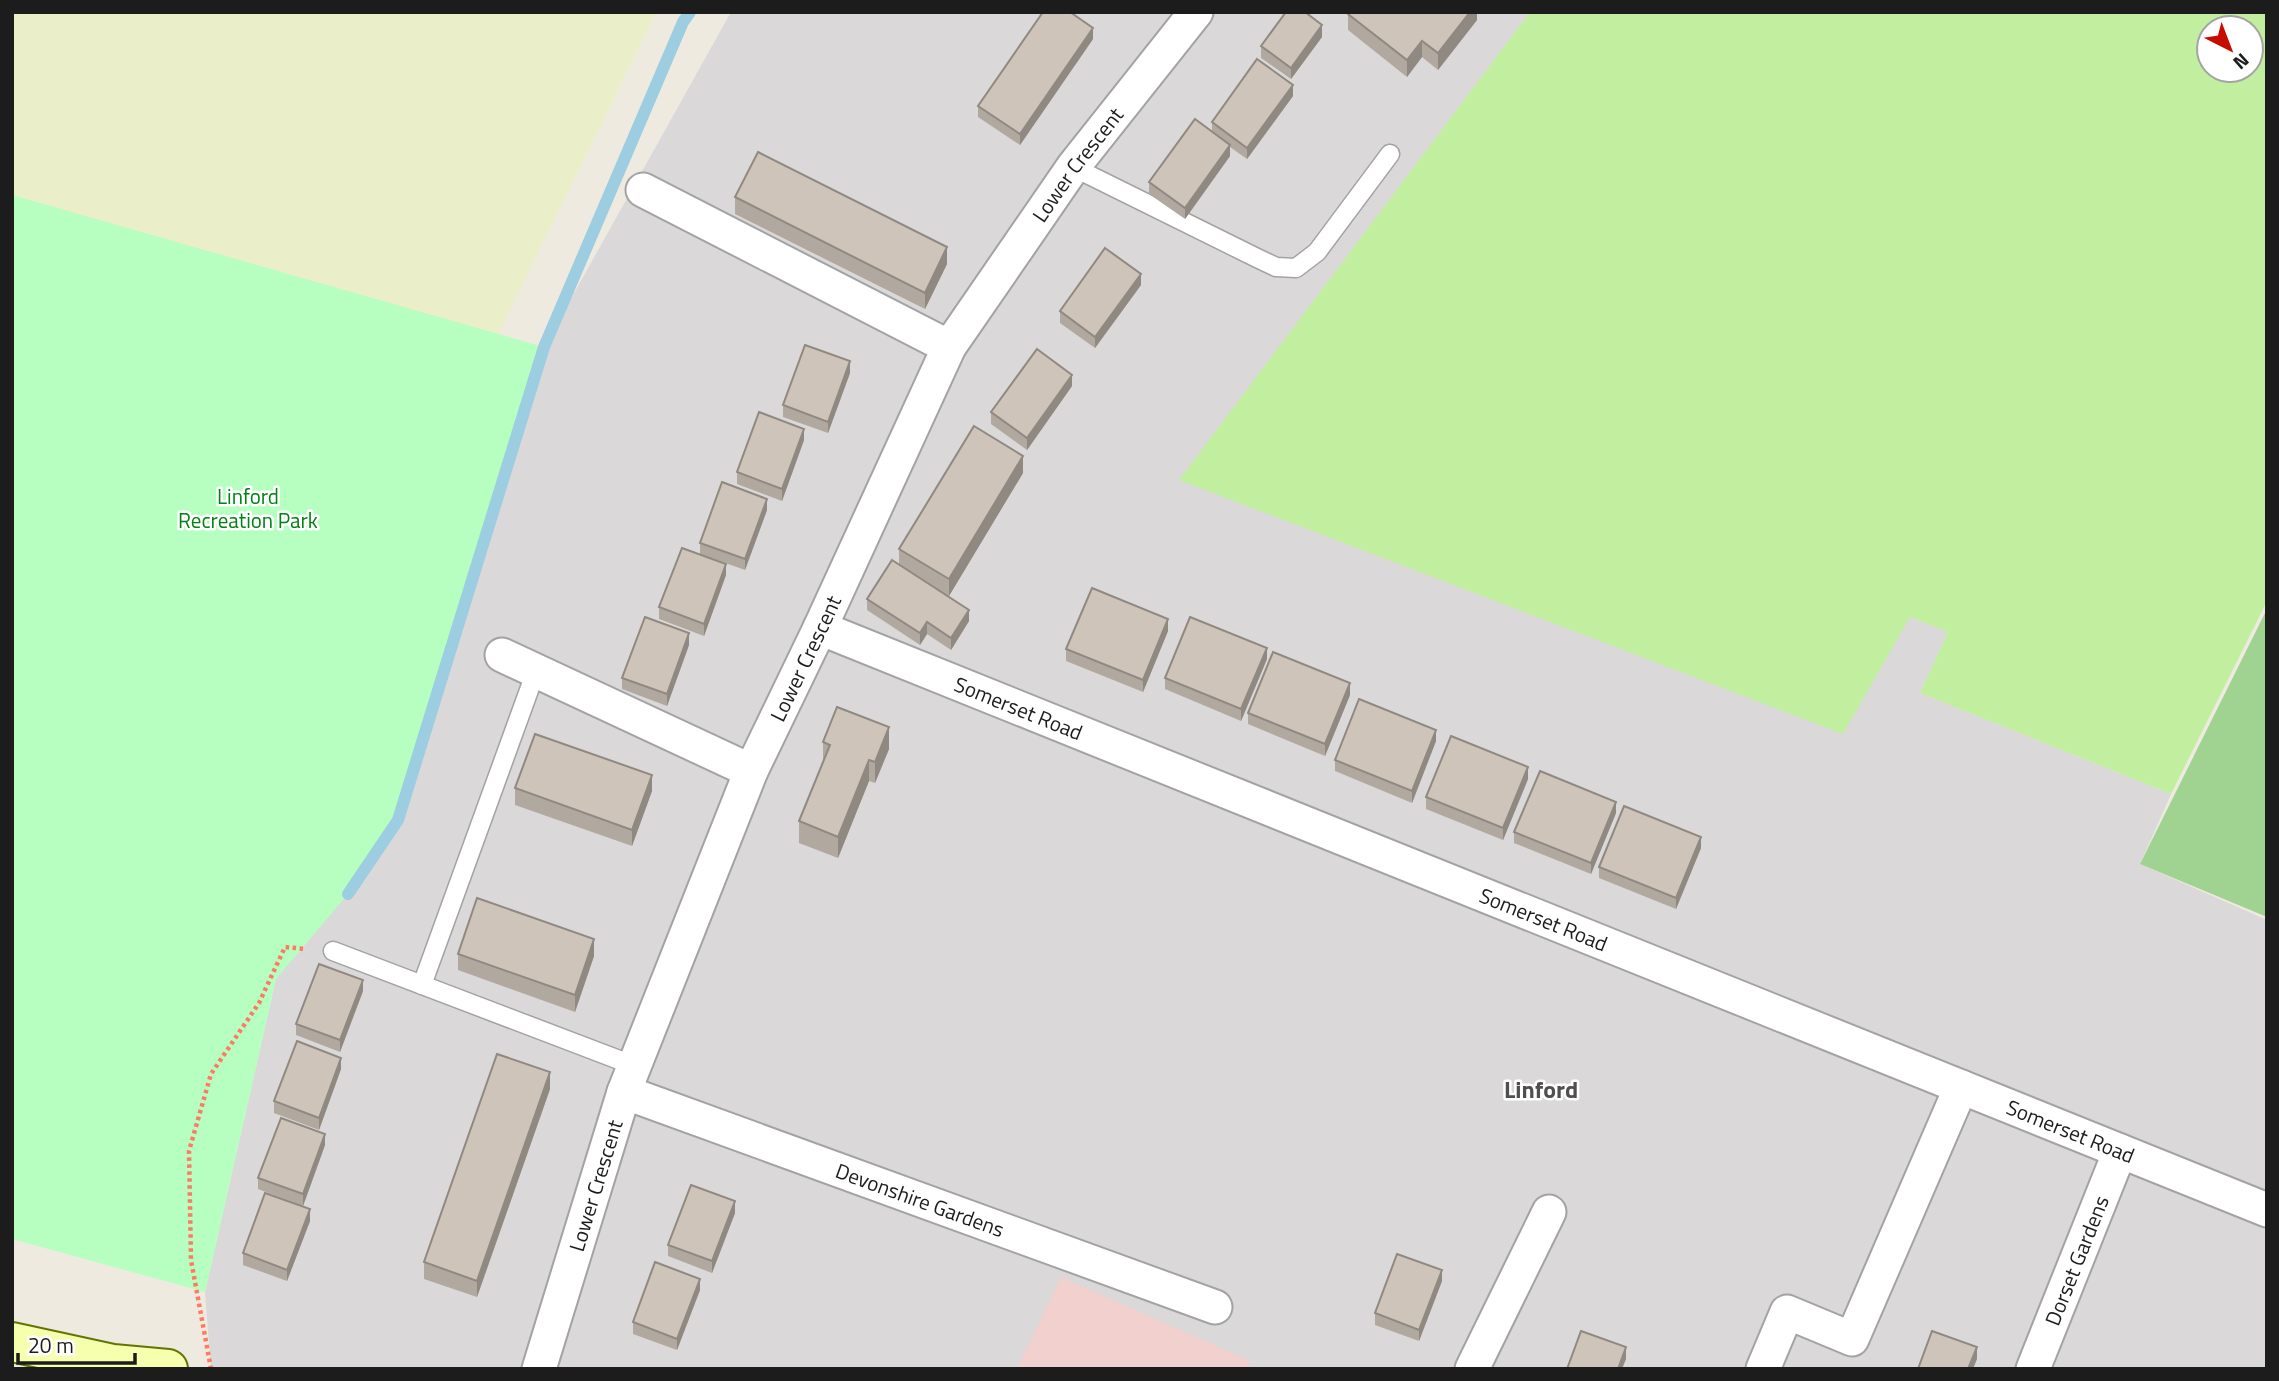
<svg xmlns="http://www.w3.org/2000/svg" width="2279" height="1381" viewBox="0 0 2279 1381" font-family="'Titillium Web',sans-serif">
<rect width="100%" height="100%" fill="#eeeae0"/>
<!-- residential -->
<polygon fill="#dad8d8" points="731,12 1530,12 1180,480 1910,617 1948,632 1920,693 2171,794 2140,864 2267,920 2267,1369 211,1369 205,1292 276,979 398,820 544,347"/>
<!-- commercial -->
<polygon fill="#f1d0cd" points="1061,1277 1250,1361 1247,1369 1017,1369"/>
<!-- farmland -->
<polygon fill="#eaefc9" points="12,12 657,12 498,334 12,195"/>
<!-- grass -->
<path fill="#c2eea0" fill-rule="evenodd" d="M1530 12H2267V601L2171 794 1920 693 1948 632 1910 617 1843 734 1179 480ZM2209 28H2251V70H2209Z"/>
<!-- forest -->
<polygon fill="#a0d291" points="2267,609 2267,917 2140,864"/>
<!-- park -->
<polygon fill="#b7fec1" points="12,195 544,347 398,820 348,894 276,979 205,1292 12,1239"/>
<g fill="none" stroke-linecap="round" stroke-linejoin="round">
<!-- stream -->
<polyline stroke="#9ccde0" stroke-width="12" points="348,894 398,820 544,347 683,22 690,12"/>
<!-- lane casing -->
<g stroke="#a3a3a3" stroke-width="21">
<g id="lane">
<polyline points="1073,167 1257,258 1276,267 1296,268 1317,252 1390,154"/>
<polyline points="333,951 635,1066"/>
<polyline points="422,985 536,671"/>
</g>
</g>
<!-- street casing -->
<g stroke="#a3a3a3" stroke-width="37">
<g id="street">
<polyline points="643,190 949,347"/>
<path id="s1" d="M820 628 2267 1210"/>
<polyline points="502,655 751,771"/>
<path id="s2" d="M624 1092 1215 1307"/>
<path id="s3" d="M539 1369 624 1092 751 771 820 628 949 347 1073 167 1196 12"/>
<polyline points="1472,1369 1549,1212"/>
<polyline points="1763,1369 1787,1312 1852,1339 1961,1087"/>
<path id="s4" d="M2033 1369 2120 1151"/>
</g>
</g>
<!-- secondary casing -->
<g stroke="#627500" stroke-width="42">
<polyline id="secondary" points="12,1342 113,1364 168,1369"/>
</g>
<!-- path -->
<polyline stroke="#ff7a60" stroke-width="4.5" stroke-dasharray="3.5 3.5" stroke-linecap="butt" points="211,1369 191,1260 189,1151 211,1074 259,1003 285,947 305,949"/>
<!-- lane -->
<use href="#lane" stroke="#fff" stroke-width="18"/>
<!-- street -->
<use href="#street" stroke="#fff" stroke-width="33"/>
<!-- secondary -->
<use href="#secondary" stroke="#f6ffad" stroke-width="38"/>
</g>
<!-- wall -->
<g fill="#b1a99f">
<polygon points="1477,12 1477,20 1438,70 1422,57 1407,77 1348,30 1348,14"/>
<polygon points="1322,37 1291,79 1261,58 1261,46"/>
<polygon points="1093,39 1020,145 978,117 978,106"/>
<polygon points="1293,96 1247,159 1230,147 1230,156 1185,219 1149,194 1149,182 1212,132 1212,122"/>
<polygon points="735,197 947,264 925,309 735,214"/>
<polygon points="1141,285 1095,348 1060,323 1060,311"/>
<polygon points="850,373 828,433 783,417 783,405"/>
<polygon points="1072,386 1027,450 991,424 991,412"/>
<polygon points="804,440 782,501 737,484 737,472"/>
<polygon points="1023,473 949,596 969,621 951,650 927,634 920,645 867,610 867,599 899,564 899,549"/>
<polygon points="767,510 745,570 700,554 700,543"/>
<polygon points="726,575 704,636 659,619 659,607"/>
<polygon points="1168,631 1143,692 1066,661 1066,649"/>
<polygon points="689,645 667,706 622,689 622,678"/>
<polygon points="1267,659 1241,721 1165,689 1165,678"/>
<polygon points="1350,695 1325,756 1248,724 1248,713"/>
<polygon points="1436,741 1412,803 1335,771 1335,760"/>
<polygon points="823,742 889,749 875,783 869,781 838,858 799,843 799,821 823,762"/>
<polygon points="1528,779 1503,840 1426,809 1426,797"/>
<polygon points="515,788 652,791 632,846 515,805"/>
<polygon points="1616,813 1591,874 1514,843 1514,832"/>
<polygon points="1701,848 1676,909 1599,878 1599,867"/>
<polygon points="458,954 594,956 575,1012 458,970"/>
<polygon points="363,991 340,1052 296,1035 296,1024"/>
<polygon points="341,1069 319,1130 274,1113 274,1101"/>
<polygon points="550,1089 477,1297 424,1279 424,1262"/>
<polygon points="325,1145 303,1206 258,1189 258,1178"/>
<polygon points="735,1213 712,1273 668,1256 668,1245"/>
<polygon points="310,1221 287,1281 243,1265 243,1253"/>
<polygon points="1442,1281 1419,1341 1375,1325 1375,1313"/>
<polygon points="700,1290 677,1350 633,1334 633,1322"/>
</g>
<!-- shaded-wall -->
<g fill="#908982">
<polygon points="1470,12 1477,12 1477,20 1438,70 1438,53"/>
<polygon points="1322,25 1322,37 1291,79 1291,68"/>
<polygon points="1093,28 1093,39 1020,145 1020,134"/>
<polygon points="1422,41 1422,57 1407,77 1407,60"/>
<polygon points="1293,85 1293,96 1247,159 1247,148"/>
<polygon points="1230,145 1230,156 1185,219 1185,208"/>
<polygon points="947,247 947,264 925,309 925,293"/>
<polygon points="1141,274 1141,285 1095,348 1095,337"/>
<polygon points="850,361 850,373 828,433 828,422"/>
<polygon points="1072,375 1072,386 1027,450 1027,438"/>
<polygon points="804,429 804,440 782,501 782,489"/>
<polygon points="1023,456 1023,473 949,596 949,579"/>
<polygon points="767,499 767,510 745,570 745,559"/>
<polygon points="726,564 726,575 704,636 704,624"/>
<polygon points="969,610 969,621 951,650 951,638"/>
<polygon points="1168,619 1168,631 1143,692 1143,680"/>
<polygon points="927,622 927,634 920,645 920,633"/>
<polygon points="689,633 689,645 667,706 667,694"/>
<polygon points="1267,648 1267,659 1241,721 1241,709"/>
<polygon points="1350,683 1350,695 1325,756 1325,744"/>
<polygon points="889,727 889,749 875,783 875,762"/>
<polygon points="1436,730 1436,741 1412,803 1412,791"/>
<polygon points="869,760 869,781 838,858 838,837"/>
<polygon points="1528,767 1528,779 1503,840 1503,828"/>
<polygon points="652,775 652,791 632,846 632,830"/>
<polygon points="1616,802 1616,813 1591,874 1591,863"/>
<polygon points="1701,837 1701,848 1676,909 1676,898"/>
<polygon points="594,939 594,956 575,1012 575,995"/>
<polygon points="363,980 363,991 340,1052 340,1040"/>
<polygon points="341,1058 341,1069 319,1130 319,1118"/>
<polygon points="550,1072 550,1089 477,1297 477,1281"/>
<polygon points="325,1134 325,1145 303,1206 303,1194"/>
<polygon points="735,1201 735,1213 712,1273 712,1261"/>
<polygon points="310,1209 310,1221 287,1281 287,1270"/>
<polygon points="1442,1270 1442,1281 1419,1341 1419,1330"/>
<polygon points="700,1279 700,1290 677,1350 677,1339"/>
<polygon points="1626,1347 1626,1359 1622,1369 1618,1369"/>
<polygon points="1977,1347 1977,1359 1973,1369 1968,1369"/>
</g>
<!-- building -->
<g fill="#cec4b9" stroke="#908982" stroke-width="2">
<polygon points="1043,12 1070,12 1093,28 1020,134 978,106"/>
<polygon points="1286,12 1305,12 1322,25 1291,68 1261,46"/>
<polygon points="1349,12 1470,12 1438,53 1422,41 1407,60 1348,14"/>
<polygon points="1257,59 1293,85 1247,148 1212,122"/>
<polygon points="1195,119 1230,145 1185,208 1149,182"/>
<polygon points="758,152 947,247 925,293 735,197"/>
<polygon points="1105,248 1141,274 1095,337 1060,311"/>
<polygon points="805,345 850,361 828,422 783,405"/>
<polygon points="1037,349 1072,375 1027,438 991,412"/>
<polygon points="759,412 804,429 782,489 737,472"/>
<polygon points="974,426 1023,456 949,579 899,549"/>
<polygon points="722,482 767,499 745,559 700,543"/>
<polygon points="682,548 726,564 704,624 659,607"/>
<polygon points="892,560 969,610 951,638 927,622 920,633 867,599"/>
<polygon points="1092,588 1168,619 1143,680 1066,649"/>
<polygon points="645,617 689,633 667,694 622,678"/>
<polygon points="1190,617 1267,648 1241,709 1165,678"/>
<polygon points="1273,652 1350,683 1325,744 1248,713"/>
<polygon points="1359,699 1436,730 1412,791 1335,760"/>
<polygon points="837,707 889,727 875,762 869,760 838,837 799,821 830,745 823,742"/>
<polygon points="535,734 652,775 632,830 515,788"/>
<polygon points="1451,736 1528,767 1503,828 1426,797"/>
<polygon points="1540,771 1616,802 1591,863 1514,832"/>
<polygon points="1624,806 1701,837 1676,898 1599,867"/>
<polygon points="477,898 594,939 575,995 458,954"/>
<polygon points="319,964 363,980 340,1040 296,1024"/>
<polygon points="297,1041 341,1058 319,1118 274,1101"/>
<polygon points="497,1054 550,1072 477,1281 424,1262"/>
<polygon points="281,1118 325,1134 303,1194 258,1178"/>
<polygon points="691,1185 735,1201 712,1261 668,1245"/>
<polygon points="265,1193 310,1209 287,1270 243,1253"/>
<polygon points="1397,1254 1442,1270 1419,1330 1375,1313"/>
<polygon points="655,1262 700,1279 677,1339 633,1322"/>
<polygon points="1581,1331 1626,1347 1618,1369 1567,1369"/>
<polygon points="1932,1331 1977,1347 1968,1369 1918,1369"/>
</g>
<g text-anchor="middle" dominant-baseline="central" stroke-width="5" stroke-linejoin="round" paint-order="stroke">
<!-- street labels -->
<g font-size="21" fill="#1c1c1c" stroke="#fff">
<text stroke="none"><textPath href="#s3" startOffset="1326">Lower Crescent</textPath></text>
<text stroke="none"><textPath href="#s3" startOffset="760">Lower Crescent</textPath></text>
<text stroke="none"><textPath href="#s1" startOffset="214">Somerset Road</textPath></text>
<text stroke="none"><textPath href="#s1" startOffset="780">Somerset Road</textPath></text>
<text stroke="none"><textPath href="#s1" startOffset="1348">Somerset Road</textPath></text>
<text stroke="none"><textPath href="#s3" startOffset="192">Lower Crescent</textPath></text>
<text stroke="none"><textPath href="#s2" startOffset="315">Devonshire Gardens</textPath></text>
<text stroke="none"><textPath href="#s4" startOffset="117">Dorset Gardens</textPath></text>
</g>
<!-- park labels -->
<g font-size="21" fill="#028114" stroke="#fff">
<text x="248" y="496">Linford<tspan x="248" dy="24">Recreation Park</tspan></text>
</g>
<!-- quarter labels -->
<g font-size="24" font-weight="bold" fill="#4f4f4f" stroke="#fff">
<text x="1541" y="1089">Linford</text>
</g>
</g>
<!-- border -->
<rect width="2279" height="1381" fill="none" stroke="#1c1c1c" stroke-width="28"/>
<!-- north arrow -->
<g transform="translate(2230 49) rotate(138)"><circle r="33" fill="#ffffff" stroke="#a4a4a4" stroke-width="2"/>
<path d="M0-5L12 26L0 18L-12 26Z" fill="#c70c00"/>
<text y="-10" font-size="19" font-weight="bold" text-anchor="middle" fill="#1c1c1c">N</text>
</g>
<!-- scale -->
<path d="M18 1353v10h117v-10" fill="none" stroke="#1c1c1c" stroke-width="3.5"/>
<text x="28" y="1353" font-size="21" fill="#1c1c1c" stroke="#ffffff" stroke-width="5" paint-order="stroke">20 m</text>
</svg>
